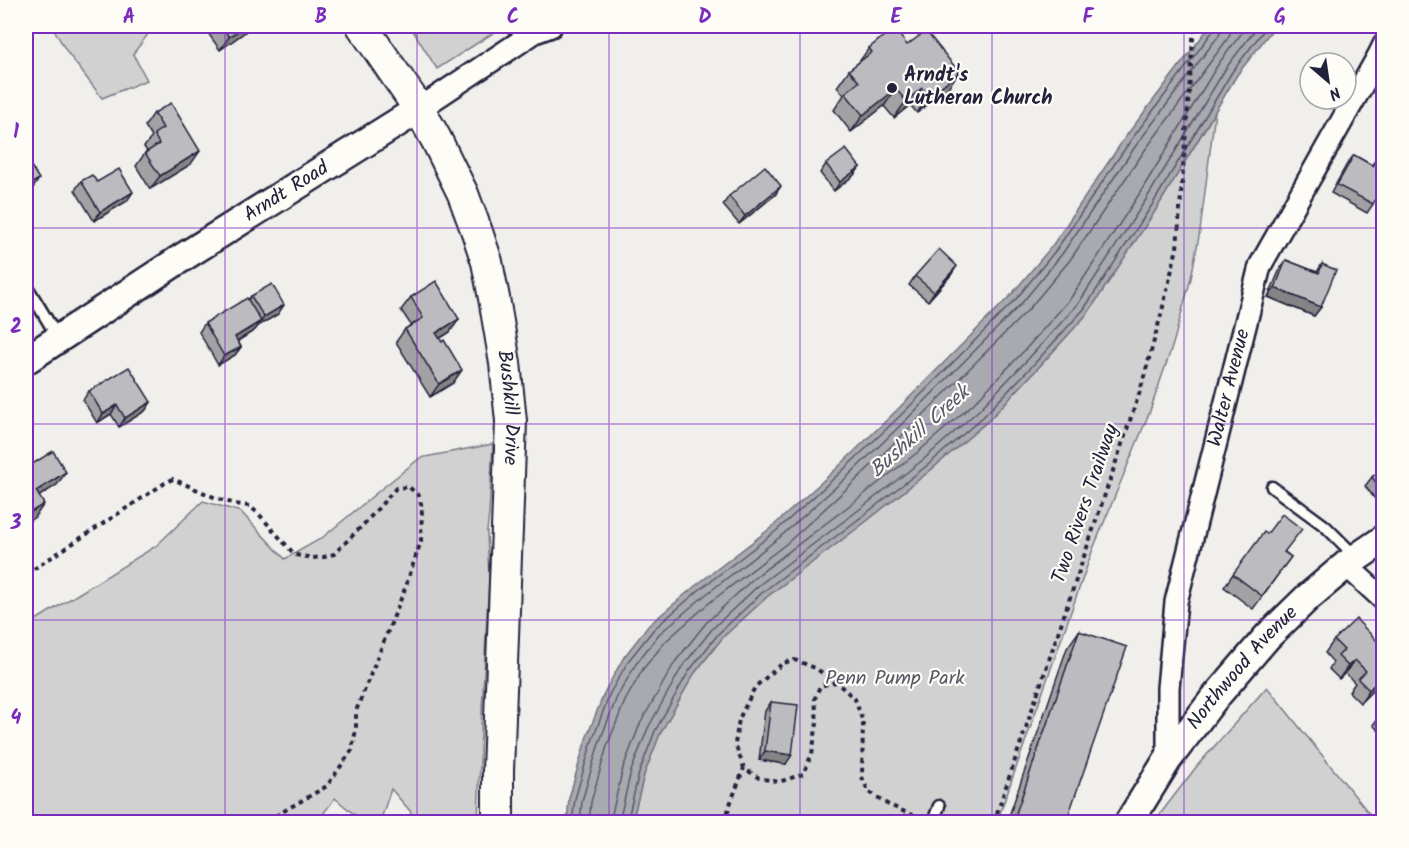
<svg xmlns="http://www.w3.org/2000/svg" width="1409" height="848" viewBox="0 0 1409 848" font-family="Kalam,sans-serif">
<rect width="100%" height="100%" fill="#f0efec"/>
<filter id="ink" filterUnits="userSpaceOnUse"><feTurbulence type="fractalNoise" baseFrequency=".0167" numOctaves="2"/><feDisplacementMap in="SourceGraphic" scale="12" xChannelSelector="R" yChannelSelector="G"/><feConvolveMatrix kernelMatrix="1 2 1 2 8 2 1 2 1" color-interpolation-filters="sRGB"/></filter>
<g filter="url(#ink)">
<!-- green -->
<g fill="#d2d1d1" stroke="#7a7a86" stroke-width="1.5">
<polygon points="52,26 154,26 133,54 147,80 102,98 67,52"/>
<polygon points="410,26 504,26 437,69"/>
<polygon points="1215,112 1200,231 1191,278 1173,344 1150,411 1093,549 997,822 632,822 644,775 660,734 694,674 723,637 768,596 868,520 932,469 989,420 1039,367 1088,313 1157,208"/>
<polygon points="493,444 489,514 487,531 489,578 481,729 478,822 409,822 411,812 391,789 380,822 363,822 335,798 317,822 26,822 26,610 36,620 156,546 203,501 241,512 285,559 322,538 380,490 420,458"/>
<polygon points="1267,687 1376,822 1154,822 1197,766"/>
</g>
<!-- water -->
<polygon fill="#a9a9b0" stroke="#737381" stroke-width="1.5" points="1210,26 1275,26 1237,75 1157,208 1088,313 1039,367 989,420 932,469 868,520 768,596 723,637 694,674 660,734 644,775 632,822 567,822 569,798 586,739 605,691 624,657 649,625 695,586 772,527 837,468 897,410 1011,295 1052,246 1126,136"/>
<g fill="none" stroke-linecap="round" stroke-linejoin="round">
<!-- shore -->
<g stroke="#58586a" stroke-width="1.5">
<polyline points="572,822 575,799 592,741 610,693 629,660 654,629 699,590 776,531 841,472 901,415 1016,299 1056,250 1131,140 1213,31 1214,26"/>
<polyline points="580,822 582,801 599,743 617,697 636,664 659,634 704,596 780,537 846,478 906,420 1021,304 1062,254 1137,144 1219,35 1222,26"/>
<polyline points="589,822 591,802 607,746 625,701 643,669 666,641 709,603 786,544 852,484 912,426 1028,310 1070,260 1145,150 1226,41 1230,34 1231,26"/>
<polyline points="610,822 623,768 640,724 675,662 706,623 754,578 854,502 918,452 973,404 1023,352 1070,299 1138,196 1219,63 1247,26"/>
<polyline points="619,822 631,771 648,728 682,667 713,628 759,585 860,509 924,459 979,410 1029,358 1078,304 1145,201 1226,68 1258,26"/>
<polyline points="627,822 639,773 655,731 689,671 719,633 764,591 864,515 929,464 984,416 1035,363 1084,309 1152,205 1232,72 1267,26"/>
</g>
<!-- service casing -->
<g stroke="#22223b" stroke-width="15">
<g id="service">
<polyline points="26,285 58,338"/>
<polyline points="1272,487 1325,526 1357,558"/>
<polyline points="933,822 939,806"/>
</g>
</g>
<!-- minor casing -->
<g stroke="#22223b" stroke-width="26">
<g id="minor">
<polyline points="419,109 535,32 551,26"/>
<polyline points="1346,565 1384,600"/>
<path id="s1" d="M1168 759V688L1176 602 1260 266 1378 57 1384 45"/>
</g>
</g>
<!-- tertiary casing -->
<g stroke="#22223b" stroke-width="32">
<g id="tertiary">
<path id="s2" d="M26 360 180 259 419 109"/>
<path id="s3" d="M1129 822 1168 759 1213 700 1267 637 1307 598 1346 565 1384 539"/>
</g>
</g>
<!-- secondary casing -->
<g stroke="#22223b" stroke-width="34">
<g id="secondary">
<path id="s4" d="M362 26 419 109 436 139 463 194 477 232 487 262 494 298 505 363 511 421 498 771V822"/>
</g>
</g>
<!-- path -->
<g stroke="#22223b" stroke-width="4" stroke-dasharray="4.5 4.5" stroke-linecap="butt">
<polyline points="26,574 165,483 173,479 216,498 235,504 249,506 258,513 295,555 313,558 324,557 334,554 366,522 396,488 409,487 419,496 422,508 421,541 404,591 356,711 356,729 352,750 327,786 265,822"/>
<polyline points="836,682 820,686 815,698 817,723 812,754 803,774 779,782 759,778 744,768 735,744 739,719 755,687 783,663 795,660 815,668 836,682 855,699 863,722 862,777 868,791 887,804 912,815 922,817"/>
<polyline points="726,822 729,807 744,768"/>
<polyline points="994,822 1141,388 1161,315 1177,248 1194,26"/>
</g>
<!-- service -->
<use href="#service" stroke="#fdfcf7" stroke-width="10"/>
<!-- minor -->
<use href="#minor" stroke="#fdfcf7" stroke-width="21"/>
<!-- tertiary -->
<use href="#tertiary" stroke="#fdfcf7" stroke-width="27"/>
<!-- secondary -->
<use href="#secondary" stroke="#fdfcf7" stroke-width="30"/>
</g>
<!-- wall -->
<g fill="#a2a2a5" stroke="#22223b" stroke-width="1.5">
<polygon points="203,26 249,26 245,32 220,50"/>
<polygon points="907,45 947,89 917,113 910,105 894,118 884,106 851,132 834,110 844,95 837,87 849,70 859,62 869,48"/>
<polygon points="154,113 191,164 150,189 136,166 145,153 147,151 144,147 152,137 145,126"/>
<polygon points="1380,153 1373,204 1367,213 1331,193 1347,164 1354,155 1372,165"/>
<polygon points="826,164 860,167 854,175 834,191 820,173"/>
<polygon points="81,181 97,182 127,201 94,221 75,190"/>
<polygon points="775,195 739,224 723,205 729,196"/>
<polygon points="1286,260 1317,272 1322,264 1321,307 1314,316 1268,297 1280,269"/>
<polygon points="951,275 928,301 909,285 915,276"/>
<polygon points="251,296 278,314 258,326 255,330 238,341 241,347 235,355 218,365 199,332 205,323 248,300"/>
<polygon points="411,297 459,319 450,332 439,339 453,383 430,397 396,342 405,329 411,325 401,310"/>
<polygon points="89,391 151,402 145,411 119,427 111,414 97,423 83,400"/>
<polygon points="1383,468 1383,507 1382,508 1365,486 1372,477"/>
<polygon points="1267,534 1285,552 1291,557 1253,609 1224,587 1233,574"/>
<polygon points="1079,631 1066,822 1007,822 1067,648"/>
<polygon points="1334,640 1383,680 1360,703 1349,692 1355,683 1345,673 1339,679 1329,669 1333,662 1325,653"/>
<polygon points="771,702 786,764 759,760 765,711"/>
<polygon points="1383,712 1383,735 1373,725"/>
</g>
<!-- shaded-wall -->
<g fill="#848486" stroke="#22223b" stroke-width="1.5">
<polygon points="245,26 249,26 245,32 220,50 229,37"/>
<polygon points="959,72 947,89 917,113 929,96"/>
<polygon points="922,88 910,105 894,118 906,101"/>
<polygon points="896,89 884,106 851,132 863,115"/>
<polygon points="200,151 191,164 150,189 160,176"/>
<polygon points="860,167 854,175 834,191 840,182"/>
<polygon points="39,179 33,188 26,193 26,187"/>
<polygon points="781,186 775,195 739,224 745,216"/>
<polygon points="133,192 127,201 94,221 100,212"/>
<polygon points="957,266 951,275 928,301 934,292"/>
<polygon points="1275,288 1321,307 1314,316 1268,297"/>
<polygon points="284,305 278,314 258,326 255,330 229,346 235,337 261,322 264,317"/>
<polygon points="459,319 450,332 427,346 436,333"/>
<polygon points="241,347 235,355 218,365 224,356"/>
<polygon points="462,370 453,383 430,397 439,384"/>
<polygon points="151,402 145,411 119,427 125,418"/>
<polygon points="117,405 111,414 97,423 103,414"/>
<polygon points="66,472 57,485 27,504 36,491"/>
<polygon points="44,504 35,517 26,523 26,515"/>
<polygon points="1355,660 1345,673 1339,679 1348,666"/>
<polygon points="1383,675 1383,680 1360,703 1369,690"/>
<polygon points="765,751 792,755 786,764 759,760"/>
</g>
<!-- building -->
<g fill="#bcbcc0" stroke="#22223b" stroke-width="1.5">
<polygon points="221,26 245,26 229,37"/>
<polygon points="894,28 907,45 926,31 959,72 929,96 922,88 906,101 896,89 863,115 845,93 859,82 849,70 872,52 869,48"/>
<polygon points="171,103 200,151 160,176 145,153 159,144 154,134 163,128 154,113"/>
<polygon points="846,149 860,167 840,182 826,164"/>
<polygon points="1380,153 1383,155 1383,185 1373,204 1337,185 1354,155 1373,166"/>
<polygon points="26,158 39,179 26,187"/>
<polygon points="765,166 781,186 745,216 729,196"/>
<polygon points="119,169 133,192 100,212 81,181 92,175 97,182"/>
<polygon points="939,249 957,266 934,292 915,276"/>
<polygon points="1286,260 1319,273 1322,264 1336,270 1321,307 1275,288"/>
<polygon points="436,281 459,319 436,333 442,342 444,340 462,370 439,384 405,329 423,318 411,297"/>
<polygon points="272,284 284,305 264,317 251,296"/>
<polygon points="247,298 261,321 235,337 241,347 224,356 205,323"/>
<polygon points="129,367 151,402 125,418 117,405 103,414 89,391"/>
<polygon points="53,451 66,472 36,491 44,504 26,515 26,468"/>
<polygon points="1383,468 1383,493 1372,477"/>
<polygon points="1282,514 1302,529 1284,552 1291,557 1262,596 1233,574 1264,532 1267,534"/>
<polygon points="1356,619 1383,647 1383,675 1369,690 1358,679 1366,671 1355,660 1348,666 1338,656 1344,650 1334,640"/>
<polygon points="1079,631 1127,647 1066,822 1013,822"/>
<polygon points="771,702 798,705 792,755 765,751"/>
<polygon points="1383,712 1383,720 1379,716"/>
</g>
</g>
<!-- grid -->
<path fill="none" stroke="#7b2cbf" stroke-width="1.5" stroke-opacity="0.55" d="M225 26V822M417 26V822M609 26V822M800 26V822M992 26V822M1184 26V822M26 228H1384M26 424H1384M26 620H1384"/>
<!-- markers -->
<circle fill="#22223b" stroke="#fdfcf7" stroke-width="2" cx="892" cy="88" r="6"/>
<g text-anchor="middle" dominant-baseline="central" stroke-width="4.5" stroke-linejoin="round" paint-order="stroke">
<!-- poi labels -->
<g font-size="20" font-weight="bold" fill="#22223b" stroke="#fdfcf7" text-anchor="start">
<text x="904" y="76">Arndt's<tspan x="904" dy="23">Lutheran Church</tspan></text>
</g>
<!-- street labels -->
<g font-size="20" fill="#22223b" stroke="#fdfcf7">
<text stroke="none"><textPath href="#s2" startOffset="310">Arndt Road</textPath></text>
<text stroke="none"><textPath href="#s1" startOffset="378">Walter Avenue</textPath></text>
<text stroke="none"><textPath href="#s4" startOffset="416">Bushkill Drive</textPath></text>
<text transform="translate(1086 504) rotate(-71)">Two Rivers Trailway</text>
<text stroke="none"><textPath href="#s3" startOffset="192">Northwood Avenue</textPath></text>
</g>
<!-- park labels -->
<g font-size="20" fill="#575768" stroke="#fdfcf7">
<text x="895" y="679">Penn Pump Park</text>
</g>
<!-- water labels -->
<g font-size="21" font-style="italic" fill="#58586a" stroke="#fdfcf7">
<text transform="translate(920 432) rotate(-42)">Bushkill Creek</text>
</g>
</g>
<!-- margin -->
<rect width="1409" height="848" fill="none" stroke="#fdfcf7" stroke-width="66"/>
<!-- north arrow -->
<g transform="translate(1328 81) rotate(151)"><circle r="28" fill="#fdfcf7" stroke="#a5a5ac" stroke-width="1.5"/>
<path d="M0-4.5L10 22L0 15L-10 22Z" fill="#22223b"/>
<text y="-9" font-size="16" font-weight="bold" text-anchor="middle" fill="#22223b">N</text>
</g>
<rect x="33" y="33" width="1343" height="782" fill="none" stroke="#7b2cbf" stroke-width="2"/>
<g font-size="20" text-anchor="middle" font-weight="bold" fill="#7b2cbf">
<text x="129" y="23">A</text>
<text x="321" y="23">B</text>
<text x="513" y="23">C</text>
<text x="705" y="23">D</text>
<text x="896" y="23">E</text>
<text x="1088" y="23">F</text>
<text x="1280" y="23">G</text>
<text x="16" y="138">1</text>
<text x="16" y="333">2</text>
<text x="16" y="529">3</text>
<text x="16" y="724">4</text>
</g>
</svg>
